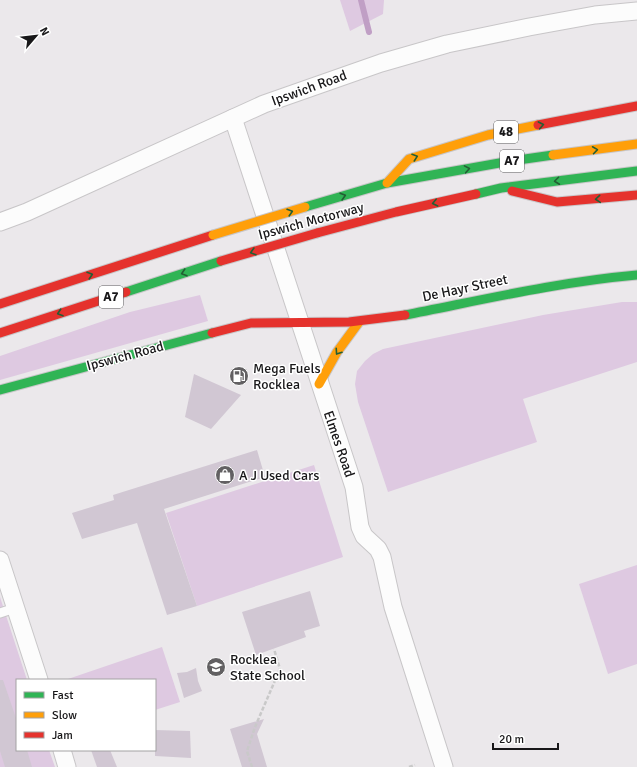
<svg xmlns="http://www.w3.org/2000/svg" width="637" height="767" viewBox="0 0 637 767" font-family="Signika,sans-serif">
<rect width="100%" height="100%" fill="#ebe8eb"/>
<!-- green -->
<g fill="#dec9e1">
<polygon points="340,0 384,0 383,14 350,31"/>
<polygon points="200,295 208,321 0,380 0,356 130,312"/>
<polygon points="622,302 637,302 637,362 523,399 537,442 388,492 358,402 355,384 357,371 365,361 373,354 383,349 543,315"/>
<polygon points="314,465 343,557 197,606 166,513"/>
<polygon points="637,565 637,664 608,674 579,584"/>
<polygon points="0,597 27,680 17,680 17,750 49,750 55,767 0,767"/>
<polygon points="162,647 180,702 155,710 155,680 65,680"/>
</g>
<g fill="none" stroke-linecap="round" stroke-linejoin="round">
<!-- stream -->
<polyline stroke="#c09fc5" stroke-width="6" points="361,0 369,32"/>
</g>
<!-- building -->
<g fill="#d1c7d3">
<polygon points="194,374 241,395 211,429 185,417"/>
<polygon points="257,450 265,477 164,509 197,606 167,615 137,523 82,539 72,513 114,500 113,495"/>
<polygon points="310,591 320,626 304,631 306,637 256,655 242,612"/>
<polygon points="196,668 198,681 202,691 184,698 177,673 187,672"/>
<polygon points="0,680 3,680 17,721 17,750 27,750 32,767 5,767 0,751"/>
<polygon points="264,719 257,734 267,767 242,767 230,729"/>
<polygon points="155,730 190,731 191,758 155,756"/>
<polygon points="91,750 110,750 117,767 97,767"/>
</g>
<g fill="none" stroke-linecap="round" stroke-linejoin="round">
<!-- lane casing -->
<g stroke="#c8c6c8" stroke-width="11">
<polyline id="lane" points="0,613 15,608"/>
</g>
<!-- street casing -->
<g stroke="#c8c6c8" stroke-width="19">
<g id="street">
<polyline points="233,118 354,487 360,527 364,536 378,549 382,557 393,607 444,767"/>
<polyline points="0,222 27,212 264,104 381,63 447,44 529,27 595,15 637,11"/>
<polyline points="0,560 39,680"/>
<polyline points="62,750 67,767"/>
</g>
</g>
<!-- fast casing -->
<g stroke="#c8c6c8" stroke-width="11">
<g id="fast">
<polyline points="476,194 501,188 637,171"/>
<polyline points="305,207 387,183 511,161 553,155"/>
<polyline points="126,292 221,261"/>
<path d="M405 315C482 300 558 282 637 275"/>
<polyline points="0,390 212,333"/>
</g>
</g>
<!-- slow casing -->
<g stroke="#c8c6c8" stroke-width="11">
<g id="slow">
<polyline points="553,155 637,144"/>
<polyline points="387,183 409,159 488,135 538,125"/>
<polyline points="319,384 337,352 359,322"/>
</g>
</g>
<!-- jam casing -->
<g stroke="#c8c6c8" stroke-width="11">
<g id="jam">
<polyline points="538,125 637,106"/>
<polyline points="512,191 557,202 637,195"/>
<polyline points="317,233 396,212 476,194"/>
<polyline points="0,304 213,235"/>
<polyline points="0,333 126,292"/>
<polyline points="212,333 251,323 349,322 405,315"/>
</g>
</g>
<!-- path -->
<g stroke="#c9c9c9" stroke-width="2.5" stroke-dasharray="4 2" stroke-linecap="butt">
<polyline points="252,767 247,751 255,727 280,669 274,649"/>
<polyline points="409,767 415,765"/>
</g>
<!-- lane -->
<use href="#lane" stroke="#fcfcfc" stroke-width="9"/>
<!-- street -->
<use href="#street" stroke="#fcfcfc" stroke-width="17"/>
<!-- fast -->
<use href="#fast" stroke="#30b455" stroke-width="9"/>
<!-- slow -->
<use href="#slow" stroke="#ff9f0a" stroke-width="9"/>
<!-- jam -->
<use href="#jam" stroke="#e5322d" stroke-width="9"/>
<!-- slow-bridge casing -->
<g stroke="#c8c6c8" stroke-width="11" stroke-linecap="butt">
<polyline id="slow-bridge" points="213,235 305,207"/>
</g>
<!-- jam-bridge casing -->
<g stroke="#c8c6c8" stroke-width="11" stroke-linecap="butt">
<polyline id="jam-bridge" points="221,261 317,233"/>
</g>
<!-- slow-bridge -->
<use href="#slow-bridge" stroke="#ff9f0a" stroke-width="9"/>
<!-- jam-bridge -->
<use href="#jam-bridge" stroke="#e5322d" stroke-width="9"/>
</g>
<!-- one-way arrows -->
<defs><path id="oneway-chevron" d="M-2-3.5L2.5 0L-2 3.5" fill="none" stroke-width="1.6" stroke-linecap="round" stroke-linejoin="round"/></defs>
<g stroke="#235e34">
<use href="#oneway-chevron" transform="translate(541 125) rotate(-11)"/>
<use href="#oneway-chevron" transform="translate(595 150) rotate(-8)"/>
<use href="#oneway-chevron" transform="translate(415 157) rotate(-19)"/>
<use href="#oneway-chevron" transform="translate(467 169) rotate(-10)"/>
<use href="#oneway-chevron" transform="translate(557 181) rotate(173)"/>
<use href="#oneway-chevron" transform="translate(343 196) rotate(-16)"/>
<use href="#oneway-chevron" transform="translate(598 199) rotate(175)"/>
<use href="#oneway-chevron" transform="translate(435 203) rotate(167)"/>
<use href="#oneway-chevron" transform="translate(290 212) rotate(-17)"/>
<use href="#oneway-chevron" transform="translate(253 252) rotate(164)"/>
<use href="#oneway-chevron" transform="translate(184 273) rotate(162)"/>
<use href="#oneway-chevron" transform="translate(90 275) rotate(-18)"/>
<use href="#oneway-chevron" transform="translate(60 313) rotate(162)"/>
<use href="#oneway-chevron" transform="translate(338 352) rotate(124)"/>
</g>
<!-- icons -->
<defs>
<g id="fuel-disc" transform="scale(1)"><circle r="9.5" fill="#626062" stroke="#fff"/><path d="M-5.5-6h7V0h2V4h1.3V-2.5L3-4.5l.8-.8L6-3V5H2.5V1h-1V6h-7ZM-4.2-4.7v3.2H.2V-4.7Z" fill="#fff"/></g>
<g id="shop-disc" transform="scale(1)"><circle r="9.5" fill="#626062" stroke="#fff"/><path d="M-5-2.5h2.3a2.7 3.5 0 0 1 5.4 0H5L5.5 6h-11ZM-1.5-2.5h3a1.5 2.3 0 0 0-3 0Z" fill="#fff"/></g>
<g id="school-disc" transform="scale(1)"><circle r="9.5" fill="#626062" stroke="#fff"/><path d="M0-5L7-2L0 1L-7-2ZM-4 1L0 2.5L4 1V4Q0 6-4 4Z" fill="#fff"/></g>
</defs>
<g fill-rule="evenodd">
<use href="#fuel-disc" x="239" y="376"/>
<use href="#shop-disc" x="225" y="475"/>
<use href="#school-disc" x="216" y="667"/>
</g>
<g text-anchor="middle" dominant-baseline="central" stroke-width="3" stroke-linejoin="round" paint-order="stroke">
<!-- shield labels -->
<g fill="#fff" stroke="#5d5d5e" stroke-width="1">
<rect x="494" y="121" width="24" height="22" rx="3"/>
<rect x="500" y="150" width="24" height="22" rx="3"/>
<rect x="99" y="286" width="24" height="22" rx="3"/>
</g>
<g font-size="13" font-weight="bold" fill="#181719">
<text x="506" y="132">48</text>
<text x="512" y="161">A7</text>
<text x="111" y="297">A7</text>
</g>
<!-- street labels -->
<g font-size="14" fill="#181719" stroke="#fff">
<text transform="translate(309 88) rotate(-20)">Ipswich Road</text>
<text transform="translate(311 221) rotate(-15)">Ipswich Motorway</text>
<text transform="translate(465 288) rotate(-12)">De Hayr Street</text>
<text transform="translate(125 356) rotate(-15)">Ipswich Road</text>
<text transform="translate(339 444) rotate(71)">Elmes Road</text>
</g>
<!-- poi labels -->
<g font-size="14" fill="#181719" stroke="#fff" text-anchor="start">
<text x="253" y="368">Mega Fuels<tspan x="253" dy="16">Rocklea</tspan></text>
<text x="239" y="475">A J Used Cars</text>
<text x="230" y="659">Rocklea<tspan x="230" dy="16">State School</tspan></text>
</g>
</g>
<!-- legend -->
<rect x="16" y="679" width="140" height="72" fill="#ffffff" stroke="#a3a2a3"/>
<rect x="24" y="692" width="20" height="6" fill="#30b455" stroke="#a3a2a3"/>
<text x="52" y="699" font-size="12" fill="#181719">Fast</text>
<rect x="24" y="712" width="20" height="6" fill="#ff9f0a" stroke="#a3a2a3"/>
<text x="52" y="719" font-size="12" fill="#181719">Slow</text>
<rect x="24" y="732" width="20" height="6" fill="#e5322d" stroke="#a3a2a3"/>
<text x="52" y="739" font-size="12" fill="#181719">Jam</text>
<!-- north arrow -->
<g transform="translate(36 36) rotate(62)" stroke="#ffffff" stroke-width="3" paint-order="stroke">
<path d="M0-3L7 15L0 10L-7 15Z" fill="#181719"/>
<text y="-6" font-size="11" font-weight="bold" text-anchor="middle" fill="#181719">N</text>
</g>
<!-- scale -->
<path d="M493 743v6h65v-6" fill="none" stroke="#181719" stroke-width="2"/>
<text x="499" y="743" font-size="12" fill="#181719" stroke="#ffffff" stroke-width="3" paint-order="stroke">20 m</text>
</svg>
